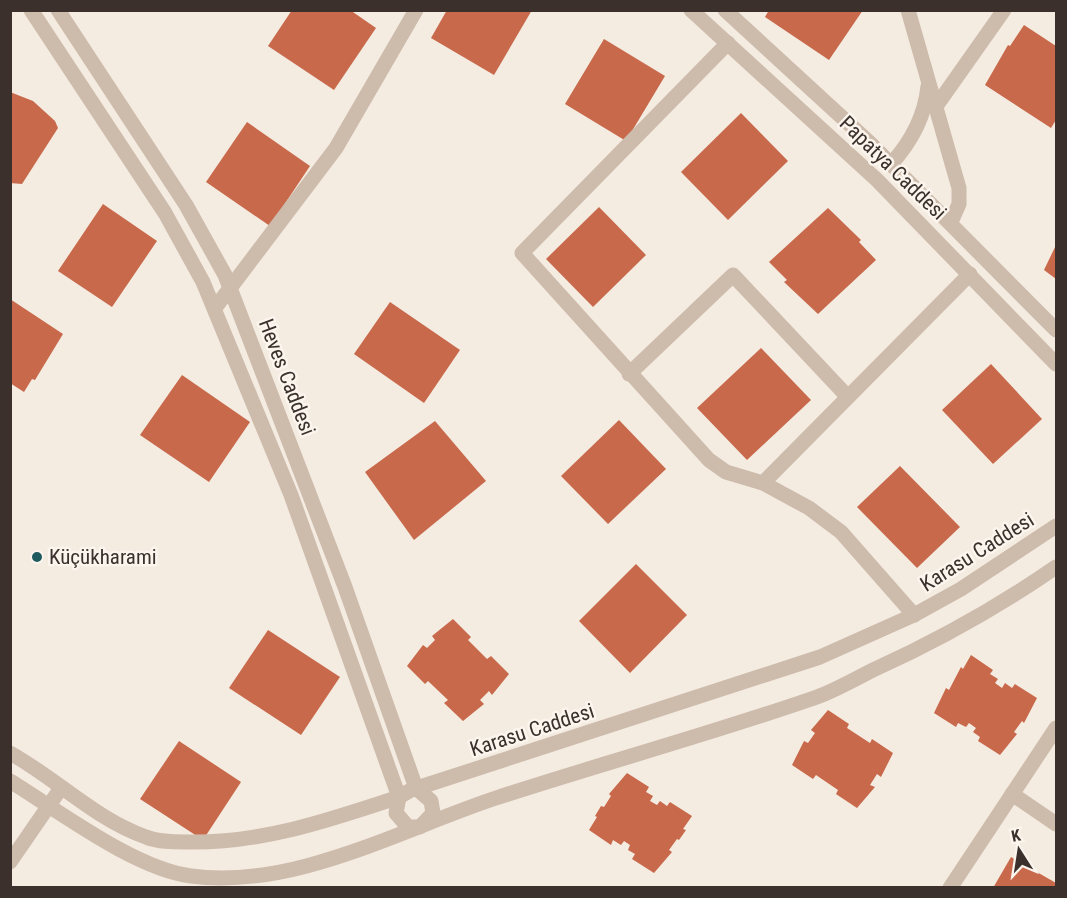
<svg xmlns="http://www.w3.org/2000/svg" width="1067" height="898" viewBox="0 0 1067 898" font-family="'Roboto Condensed',sans-serif">
<rect width="100%" height="100%" fill="#f4ebe1"/>
<!-- building -->
<g fill="#c8694b">
<polygon points="292,10 350,10 376,28 334,90 268,46"/>
<polygon points="447,10 532,10 494,75 431,38"/>
<polygon points="769,10 863,10 829,60 765,17"/>
<polygon points="1024,25 1056,46 1056,120 1051,128 985,85 1008,45 1010,46"/>
<polygon points="604,39 665,76 626,141 565,104"/>
<polygon points="10,92 33,101 55,121 58,128 22,184 10,183"/>
<polygon points="741,113 788,161 728,220 681,172"/>
<polygon points="247,122 310,166 270,226 206,182"/>
<polygon points="103,204 157,241 112,307 58,271"/>
<polygon points="599,207 646,255 593,307 546,259"/>
<polygon points="828,208 861,240 859,242 876,260 818,314 784,282 787,280 769,262"/>
<polygon points="1056,245 1056,279 1044,270"/>
<polygon points="10,299 63,334 35,380 32,379 24,392 10,383"/>
<polygon points="390,302 460,350 424,403 354,354"/>
<polygon points="761,348 811,400 747,460 697,408"/>
<polygon points="991,364 1042,419 993,464 942,410"/>
<polygon points="182,375 250,422 209,482 140,435"/>
<polygon points="619,420 666,469 608,524 561,476"/>
<polygon points="435,421 486,481 414,540 365,472"/>
<polygon points="900,466 960,527 917,568 857,507"/>
<polygon points="636,564 687,615 630,673 579,621"/>
<polygon points="453,619 471,637 468,640 487,659 491,656 509,674 492,695 489,691 480,700 484,704 463,721 444,703 448,700 428,681 425,684 407,666 423,645 427,648 435,640 432,636"/>
<polygon points="268,630 340,677 301,735 229,688"/>
<polygon points="971,655 993,670 990,674 998,679 995,683 1002,688 1005,683 1012,688 1015,684 1037,698 1024,723 1022,721 1014,732 1017,734 1000,755 978,741 980,737 973,732 976,728 969,723 966,727 958,723 956,727 934,713 946,688 949,690 961,667 963,669"/>
<polygon points="828,710 849,724 847,728 870,743 872,739 893,753 881,777 877,774 870,785 875,787 857,808 836,794 838,790 816,775 813,779 792,765 804,741 808,743 815,733 811,730"/>
<polygon points="179,741 241,782 203,840 140,799"/>
<polygon points="627,773 649,787 646,792 653,796 650,801 657,805 660,801 667,806 670,802 692,816 683,829 686,830 679,840 677,839 669,850 672,852 654,873 632,859 635,854 628,850 630,845 624,841 621,845 613,840 611,845 589,830 597,817 595,816 601,806 604,807 611,796 609,794"/>
<polygon points="1011,857 1056,883 1056,888 993,888"/>
</g>
<g fill="none" stroke-linecap="round" stroke-linejoin="round">
<!-- minor -->
<g stroke="#cdbbac" stroke-width="15">
<polyline points="908,10 959,188 959,204 951,222"/>
<polyline points="728,43 522,253 709,460 726,472 763,483 809,508 841,532 914,615"/>
<polyline points="937,105 1004,10"/>
<path d="M891 164C912 141 925 116 928 86"/>
<polyline points="215,308 336,148 416,10"/>
<polyline points="629,374 733,275 847,396"/>
<polyline points="763,483 970,274"/>
<polyline points="1012,794 1056,824"/>
<polyline points="10,862 61,788"/>
<polyline points="950,888 1056,728"/>
</g>
<!-- tertiary -->
<g stroke="#cdbbac" stroke-width="15">
<polyline points="31,10 165,213 203,282 291,495 399,797 396,813 408,827 420,827 433,813 431,801 416,788 345,587 225,275 186,205 58,10"/>
<polyline points="691,10 877,180 1056,364"/>
<polyline points="725,10 871,144 1056,330"/>
<path d="M10 753C57 779 95 819 146 837 158 842 174 842 186 842 260 844 330 820 399 797L411 790 820 657 914 615 961 589 1056 526"/>
<path d="M10 781C59 811 135 869 191 876 293 890 402 829 496 798 603 763 711 734 817 697 836 690 855 679 873 670 937 641 998 607 1056 567"/>
</g>
</g>
<!-- markers -->
<circle fill="#1f5a5e" stroke="#fbf5ee" stroke-width="2" cx="37" cy="557" r="6"/>
<g text-anchor="middle" dominant-baseline="central" stroke-width="5" stroke-linejoin="round" paint-order="stroke">
<!-- street labels -->
<g font-size="21" fill="#3b302b" stroke="#fbf5ee">
<text transform="translate(893 168) rotate(44)">Papatya Caddesi</text>
<text transform="translate(287 377) rotate(69)">Heves Caddesi</text>
<text transform="translate(977 552) rotate(-32)">Karasu Caddesi</text>
<text transform="translate(532 730) rotate(-18)">Karasu Caddesi</text>
</g>
<!-- poi labels -->
<g font-size="21" fill="#3b302b" stroke="#fbf5ee" text-anchor="start">
<text x="49" y="557">Küçükharami</text>
</g>
</g>
<!-- border -->
<rect width="1067" height="898" fill="none" stroke="#3b302b" stroke-width="24"/>
<!-- north arrow -->
<g transform="translate(1019 850) rotate(348)" stroke="#fbf5ee" stroke-width="4.5" paint-order="stroke">
<path d="M0-4.5L10 22L0 15L-10 22Z" fill="#3b302b"/>
<text y="-9" font-size="16" font-weight="bold" text-anchor="middle" fill="#3b302b">K</text>
</g>
</svg>
